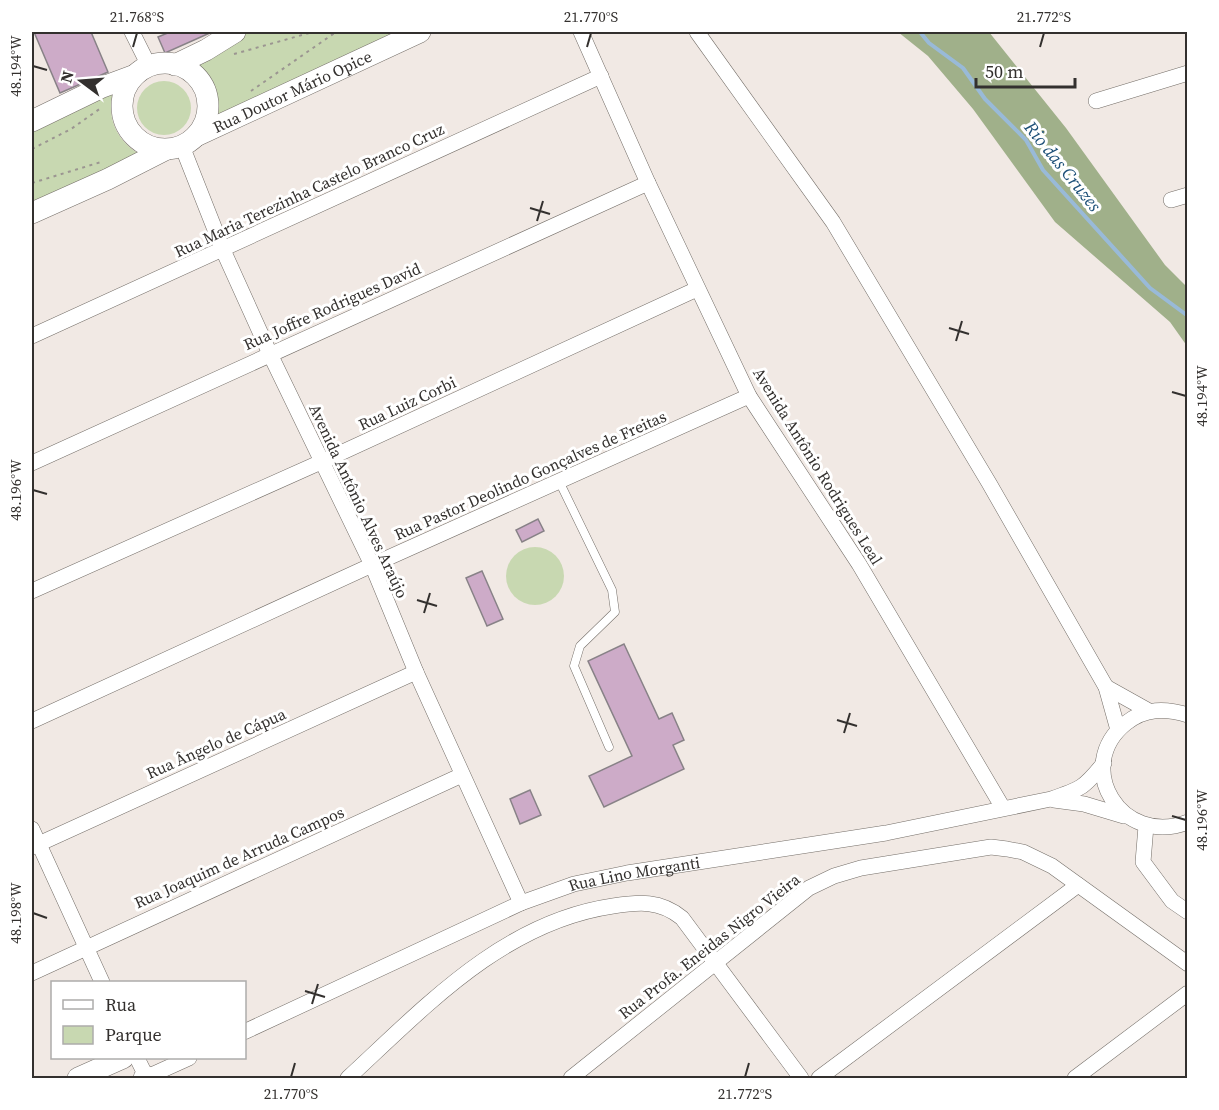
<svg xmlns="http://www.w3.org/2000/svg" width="1219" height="1110" viewBox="0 0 1219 1110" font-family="'Source Serif 4',serif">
<rect width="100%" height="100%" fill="#f1e9e4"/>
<!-- green -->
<g fill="#c8d8b1">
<path d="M247 32H405L210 124C219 96 208 72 182 60Z"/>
<circle cx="164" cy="108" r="27"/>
<path d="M113 92C106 120 118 143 143 156L32 205V129Z"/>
<circle cx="535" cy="576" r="29"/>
</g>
<!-- forest -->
<polygon fill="#a0b08a" points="898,32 989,32 1066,128 1165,265 1187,287 1187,346 1170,322 1055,222 973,109 928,56"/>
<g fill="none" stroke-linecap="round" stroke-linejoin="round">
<!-- stream -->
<polyline stroke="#99bad8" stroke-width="4" points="920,32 929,43 963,68 985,99 1026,140 1043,170 1150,288 1188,316"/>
</g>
<!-- building -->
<g fill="#cdabc8" stroke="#888287" stroke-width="1.5">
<polygon points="34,32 91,32 108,72 60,93"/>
<polygon points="170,32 212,32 165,53 158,37"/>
<polygon points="538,519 544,531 522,542 516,530"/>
<polygon points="482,571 503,619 487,626 466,578"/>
<polygon points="624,644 659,719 672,713 684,740 673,745 684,769 604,807 589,776 632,756 588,661"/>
<polygon points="530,790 541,815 520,824 510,799"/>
</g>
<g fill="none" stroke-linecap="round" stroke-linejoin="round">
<!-- lane casing -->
<g stroke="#746e68" stroke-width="9">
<polyline id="lane" points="559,481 612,590 615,612 580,646 574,666 609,747"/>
</g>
<!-- street casing -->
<g stroke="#746e68" stroke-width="16">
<g id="street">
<polyline points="132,32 149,66"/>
<polyline points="581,32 648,183 749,396 859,564 1003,808"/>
<polyline points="697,32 833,222 989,483 1106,687 1118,730"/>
<polyline points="1096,101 1188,73"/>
<polyline points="182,146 223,250 270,354 372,565 416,672 521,903"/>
<polyline points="1171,200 1188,195"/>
<polyline points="32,336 601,76"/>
<polyline points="32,463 648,183"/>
<polyline points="32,591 321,462 697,289"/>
<polyline points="1106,687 1149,711"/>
<path d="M1188 715C1165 708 1145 708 1126 723 1072 766 1121 848 1188 822"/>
<polyline points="32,721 372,565 749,396"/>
<polyline points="1054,800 1084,804 1124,816"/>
<polyline points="1146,826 1143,862 1172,901 1188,912"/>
<polyline points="32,829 102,982"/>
<polyline points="32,847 416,672"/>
<polyline points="32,973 462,775"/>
<path id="s1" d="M244 1032 521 903 574 884 627 873 886 833 1051 799C1081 789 1084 788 1104 763"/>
<polyline points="137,1058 147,1078"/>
<polyline points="147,1077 189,1058"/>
<path d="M348 1078C425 1007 503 922 613 906 639 902 660 900 682 918L801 1078"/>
<polyline points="571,1078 809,888 834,876 861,868 991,847 1007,849 1023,852 1052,866 1188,964"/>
<polyline points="819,1078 1078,885"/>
<polyline points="1075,1078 1188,993"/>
</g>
</g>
<!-- secondary casing -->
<g stroke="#746e68" stroke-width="22">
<g id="secondary">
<circle cx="165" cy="106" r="43"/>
<polyline points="175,65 206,50 235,32"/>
<polyline points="32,121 100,88 135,75"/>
<path id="s2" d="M196 136 420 32"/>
<polyline points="32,213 108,179 165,150"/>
<polyline points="78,1078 123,1058"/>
<polyline points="144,1078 147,1077"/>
</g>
</g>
<!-- path -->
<g stroke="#9b9591" stroke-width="2" stroke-dasharray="3 4.5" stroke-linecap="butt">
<polyline points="234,54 313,32"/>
<polyline points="251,91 336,32"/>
<polyline points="32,149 71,129 101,108"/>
<polyline points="32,183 101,162"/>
</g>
<!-- lane -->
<use href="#lane" stroke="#fff" stroke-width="8"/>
<!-- street -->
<use href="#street" stroke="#fff" stroke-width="15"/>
<!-- secondary -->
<use href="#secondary" stroke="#fff" stroke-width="21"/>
</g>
<!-- ticks -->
<path fill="none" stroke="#33302e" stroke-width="2" d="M133 47 137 33M587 47 591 33M1040 47 1044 33M33 66 47 70M530 208 550 214M537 221 543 201M949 328 969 334M956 341 962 321M1172 392 1186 396M33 490 47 494M417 600 437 606M424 613 430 593M837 720 857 726M844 733 850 713M1172 816 1186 820M33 913 47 918M305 991 325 997M312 1004 318 984M291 1077 295 1063M745 1077 749 1063"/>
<g text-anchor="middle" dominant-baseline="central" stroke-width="6" stroke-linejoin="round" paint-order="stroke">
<!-- street labels -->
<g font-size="16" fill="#33302e" stroke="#fff">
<text stroke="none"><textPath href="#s2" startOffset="106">Rua Doutor Mário Opice</textPath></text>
<text transform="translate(309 190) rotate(-25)">Rua Maria Terezinha Castelo Branco Cruz</text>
<text transform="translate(332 306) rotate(-24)">Rua Joffre Rodrigues David</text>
<text transform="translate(407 403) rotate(-25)">Rua Luiz Corbi</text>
<text transform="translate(818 466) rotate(58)">Avenida Antônio Rodrigues Leal</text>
<text transform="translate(530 475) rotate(-24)">Rua Pastor Deolindo Gonçalves de Freitas</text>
<text transform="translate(359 501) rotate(65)">Avenida Antônio Alves Araújo</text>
<text transform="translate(216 743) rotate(-24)">Rua Ângelo de Cápua</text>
<text transform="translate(239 857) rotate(-24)">Rua Joaquim de Arruda Campos</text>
<text stroke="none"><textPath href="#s1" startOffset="423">Rua Lino Morganti</textPath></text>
<text transform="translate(709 946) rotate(-38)">Rua Profa. Eneidas Nigro Vieira</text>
</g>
<!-- water labels -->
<g font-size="18" font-style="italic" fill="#1d5078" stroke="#fff">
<text transform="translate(1063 166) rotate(51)">Rio das Cruzes</text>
</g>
</g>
<!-- border -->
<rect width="1219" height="1110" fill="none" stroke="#ffffff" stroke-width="66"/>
<!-- legend -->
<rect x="51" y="981" width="195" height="78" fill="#ffffff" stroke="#adacab" stroke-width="1.5"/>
<rect x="63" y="1000" width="30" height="9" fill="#ffffff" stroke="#adacab" stroke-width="1.5"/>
<text x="105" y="1011" font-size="18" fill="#33302e">Rua</text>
<rect x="63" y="1026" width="30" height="18" fill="#c8d8b1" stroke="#adacab" stroke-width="1.5"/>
<text x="105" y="1041" font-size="18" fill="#33302e">Parque</text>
<!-- north arrow -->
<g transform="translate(81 81) rotate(286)" stroke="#ffffff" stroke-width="4.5" paint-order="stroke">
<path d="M0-4.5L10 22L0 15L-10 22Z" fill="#33302e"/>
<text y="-9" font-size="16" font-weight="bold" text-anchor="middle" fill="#33302e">N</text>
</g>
<!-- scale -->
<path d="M976 78v9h99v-9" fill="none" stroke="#33302e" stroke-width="3"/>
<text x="985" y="78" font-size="18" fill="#33302e" stroke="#ffffff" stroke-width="4.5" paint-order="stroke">50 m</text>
<rect x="33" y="33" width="1153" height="1044" fill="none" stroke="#33302e" stroke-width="2"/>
<g font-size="15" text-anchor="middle" fill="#33302e">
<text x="137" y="22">21.768°S</text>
<text x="591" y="22">21.770°S</text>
<text x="1044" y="22">21.772°S</text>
<text transform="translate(16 66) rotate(-90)" y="5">48.194°W</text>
<text transform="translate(1202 396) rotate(-90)" y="5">48.194°W</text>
<text transform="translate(16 490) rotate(-90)" y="5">48.196°W</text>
<text transform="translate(1202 820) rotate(-90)" y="5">48.196°W</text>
<text transform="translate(16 913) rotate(-90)" y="5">48.198°W</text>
<text x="291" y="1099">21.770°S</text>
<text x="745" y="1099">21.772°S</text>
</g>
</svg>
